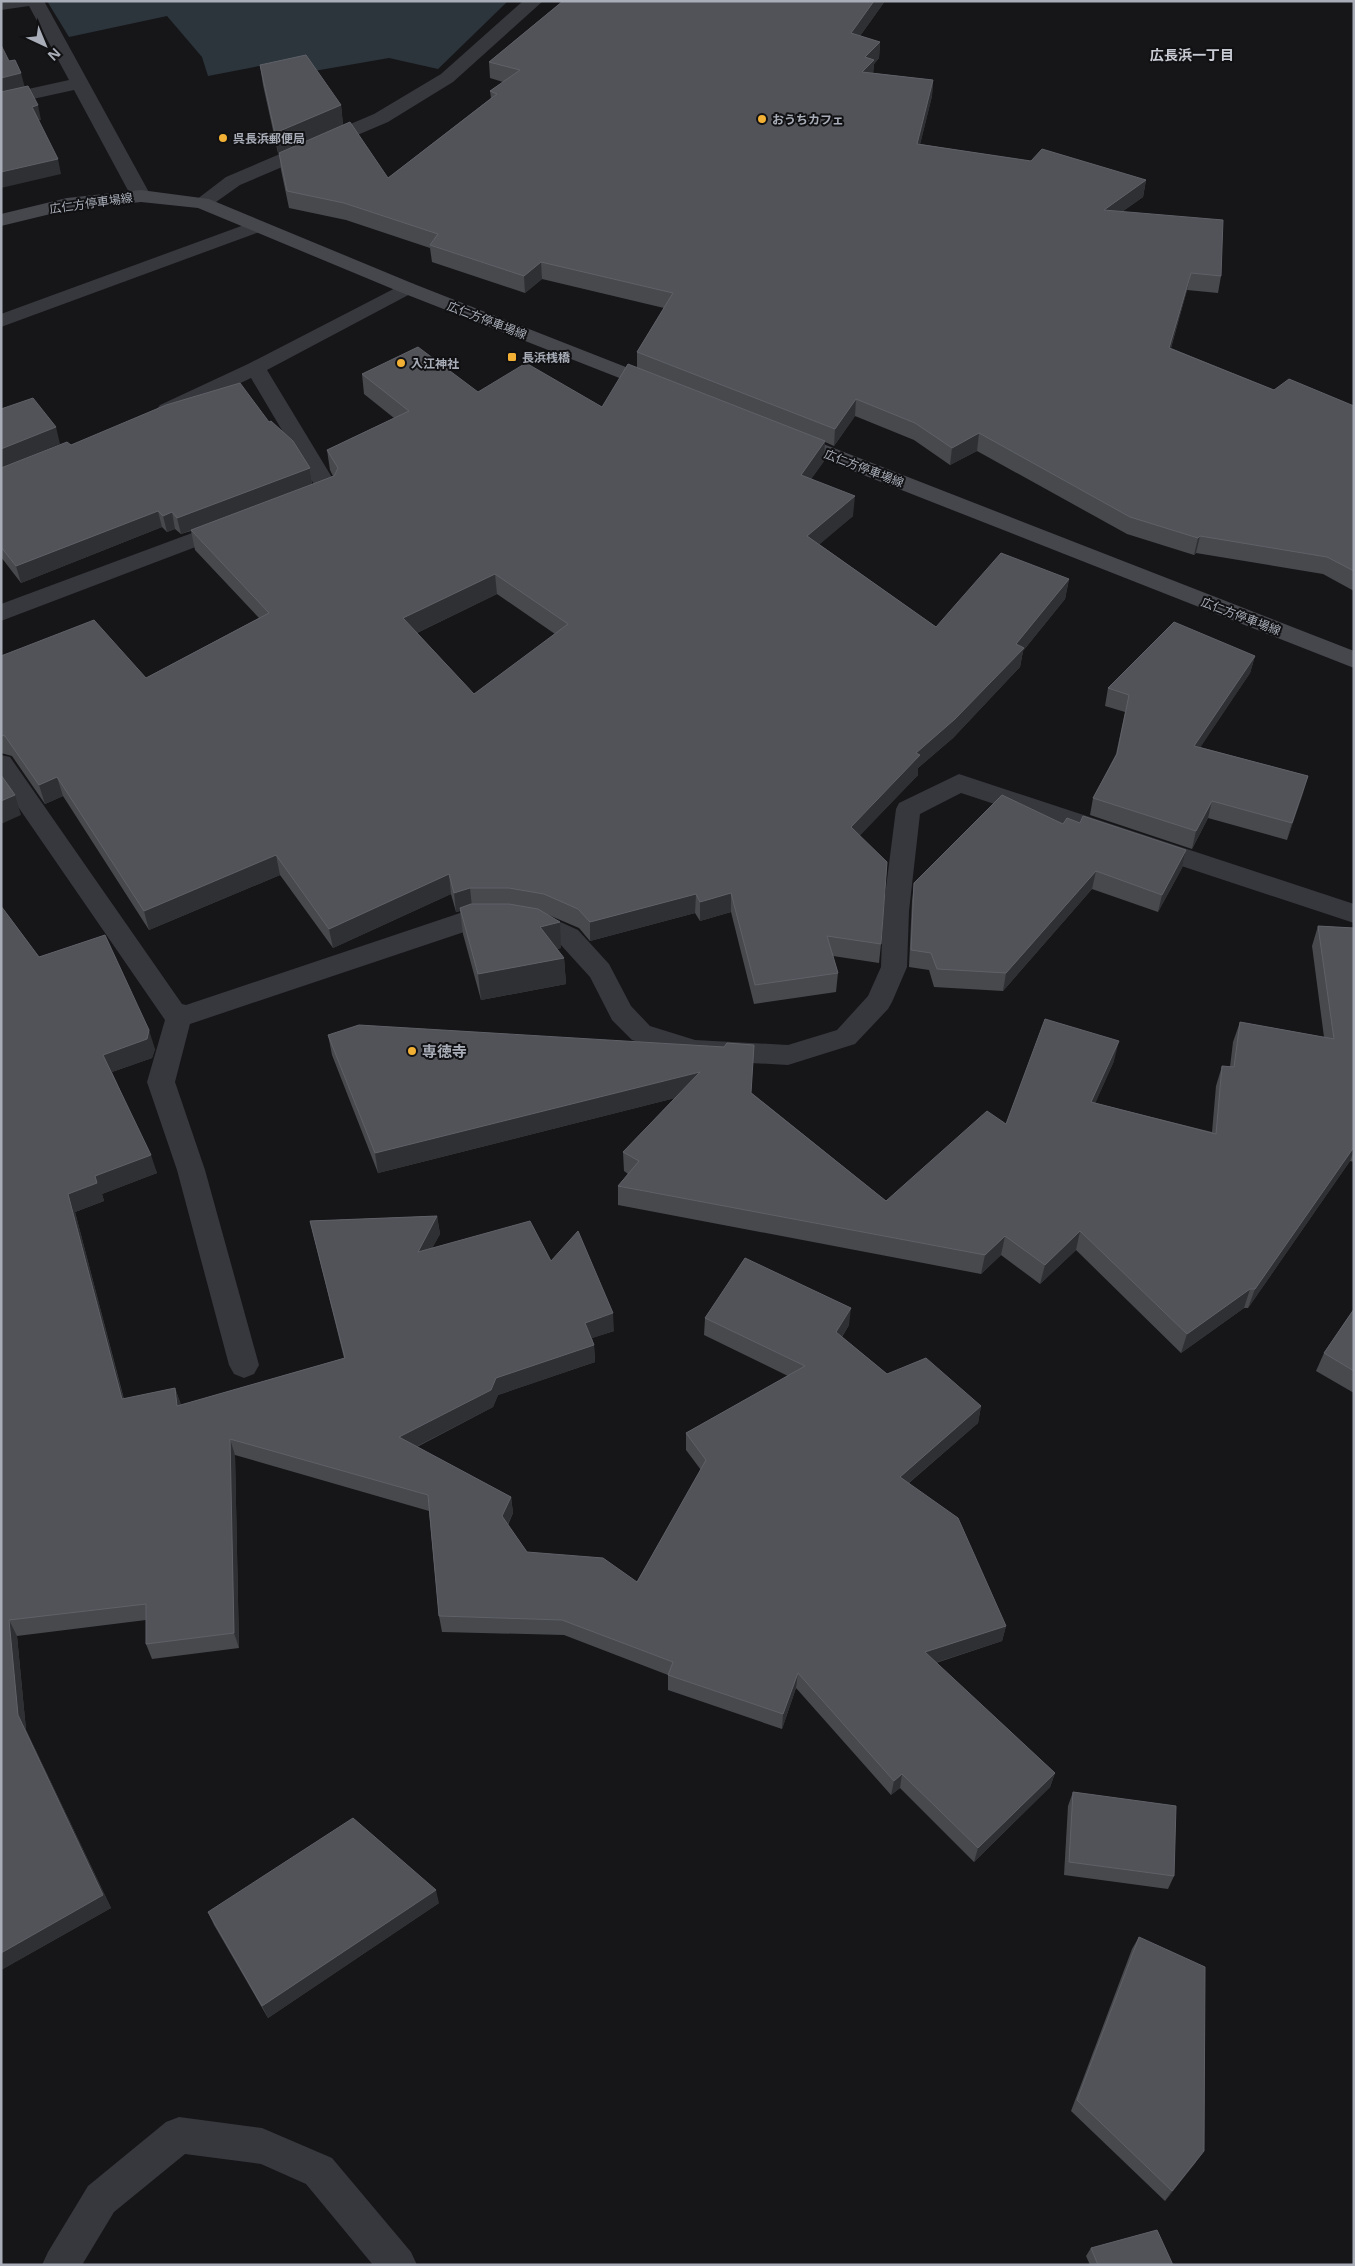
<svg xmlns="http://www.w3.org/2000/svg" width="1355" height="2266" viewBox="0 0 1355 2266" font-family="'Noto Sans','Noto Sans JP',sans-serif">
<rect width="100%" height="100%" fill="#161618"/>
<!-- water -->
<polygon fill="#2c353c" points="47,1 508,1 438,69 389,58 314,71 296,59 208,76 202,57 167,16 69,37"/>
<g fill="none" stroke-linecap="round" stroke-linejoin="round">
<!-- minor -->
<g fill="#37383d" fill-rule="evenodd">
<polygon points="1,1 44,1 151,196 148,200 134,200 131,196 74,90 1,106 1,95 69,80 29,6 1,10"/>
<polygon points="255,221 262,223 265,227 262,231 1,327 1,314"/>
<polygon points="407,282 414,284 417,288 414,292 267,370 339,489 336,494 302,506 294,504 291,499 294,494 315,486 251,378 174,415 167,416 160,415 156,410 160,405 248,364"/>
<polygon points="227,520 235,522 238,527 235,532 1,621 1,604"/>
<polygon points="1,755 10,757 182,1004 186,1005 472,909 511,909 545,915 578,930 609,964 631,1006 650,1026 695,1040 788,1045 837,1030 868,996 881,967 883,911 896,809 899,803 959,774 1354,904 1354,923 961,793 920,814 909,911 907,967 892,1002 888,1009 855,1044 788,1065 695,1060 632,1040 612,1020 590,977 560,944 540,934 511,929 473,929 190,1024 175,1082 205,1170 259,1365 254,1374 244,1378 234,1374 229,1365 177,1170 147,1082 165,1020 1,782"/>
<polygon points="179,2117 262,2128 332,2158 411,2252 417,2265 373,2265 306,2184 261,2164 185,2154 114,2212 82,2265 42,2265 48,2252 88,2186 166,2122"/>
</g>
<!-- tertiary -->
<polygon fill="#37383d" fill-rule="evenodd" points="523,1 543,1 453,82 388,122 240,185 209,207 195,207 192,203 226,177 374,114 441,74"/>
<!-- secondary -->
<g fill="#45474d" fill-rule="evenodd">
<polygon points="141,190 209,199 414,284 664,382 667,386 664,390 657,392 650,390 400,292 198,208 141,202 67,210 1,226 1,214 67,198"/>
<polygon points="790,431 1354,651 1354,668 782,443 779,438 782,433"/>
</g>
</g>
<!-- wall -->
<g fill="#47494d" fill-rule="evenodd">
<path d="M563 1H885L860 36 880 42 879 58 874 64 873 73 933 80 932 96 920 144 1146 180 1143 197 1123 211 1221 276 1218 293 1187 290 1171 348 1274 390 1354 406V591L1323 574 1196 553 1194 555 1127 534 977 451 950 465 914 440 855 416 834 446 825 442 824 461 811 479 853 516 819 544 936 627 1069 579 1065 599 1023 651 1020 667 953 738 918 768V775L859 836 881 944 879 963 833 956 838 973 836 992 754 1004 731 912 700 921 695 913 590 941 579 928 544 913 561 948 557 949 564 958 566 984 481 1000 463 934 460 911 456 912 451 894 333 948 280 875 149 930 63 796 45 804 12 756 1 753V656L146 678 259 618 195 550 191 531 181 534 175 529 167 532 162 527 21 583 1 557V468L71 445 269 422 310 468 312 484 333 476 330 470 327 450 394 418 364 394 362 374 478 392 602 407 637 368V352L664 308 542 279 525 293 432 262 430 248 346 220 289 208 281 170 279 153 388 178 491 98 490 91 503 82 490 78 489 62ZM497 594 555 634 474 694 417 633Z"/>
<polygon points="260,65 341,105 343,125 278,153 263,85"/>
<polygon points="1255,656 1250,673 1200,747 1308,776 1287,840 1208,818 1192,849 1090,815 1093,798 1116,754 1125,712 1105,706 1108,688"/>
<polygon points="1080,823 1186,850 1182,868 1158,912 1092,889 1003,991 934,987 929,970 909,967 912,901 914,883 1063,824"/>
<polygon points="1,906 39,957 155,1049 152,1058 112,1072 157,1173 102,1194 104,1201 75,1212 124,1399 175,1388 181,1405 344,1358 310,1221 437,1216 440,1234 432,1248 551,1261 614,1331 592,1338 594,1345 595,1362 498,1395 493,1407 417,1447 511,1497 513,1513 508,1525 527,1552 637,1582 701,1470 686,1450 686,1433 788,1376 704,1335 705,1318 849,1325 842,1337 887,1374 981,1406 978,1423 909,1483 1006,1626 1002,1641 936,1663 1055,1773 1050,1787 974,1862 900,1788 891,1795 796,1688 782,1729 668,1690 668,1675 564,1635 442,1632 439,1616 429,1511 235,1455 239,1648 152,1659 146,1644 146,1620 17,1636 26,1730 111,1908 1,1970"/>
<polygon points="1318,926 1354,928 1354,1162 1350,1161 1248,1308 1244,1308 1181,1353 1076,1250 1040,1284 1001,1255 981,1274 618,1205 618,1186 628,1174 624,1171 623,1152 675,1098 378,1173 332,1055 328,1035 752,1093 886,1201 1006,1124 1114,1061 1095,1103 1212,1132 1216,1086 1222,1066 1230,1067 1233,1042 1240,1022 1324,1037 1312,946"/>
<polygon points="1354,1309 1354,1393 1316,1371 1324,1353"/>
<polygon points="1073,1792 1174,1876 1168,1889 1064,1875 1068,1806"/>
<polygon points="439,1903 268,2018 214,1925 208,1912"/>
<polygon points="1139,1937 1196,2162 1165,2201 1071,2111 1132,1949"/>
<polygon points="1091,2248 1173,2265 1090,2265 1086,2256"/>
</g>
<!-- shaded-wall -->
<g fill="#2f3033">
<polygon points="874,1 885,1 850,50 851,33"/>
<polygon points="880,42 879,58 874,64 873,76 862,72 865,57"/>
<polygon points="21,73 25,88 1,93 1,78"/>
<polygon points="933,80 932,96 916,161 917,144"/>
<polygon points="38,105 41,120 35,121 32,107"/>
<polygon points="341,105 343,125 278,153 275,133"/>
<polygon points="58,159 61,174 1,188 1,172"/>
<polygon points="1146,180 1143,197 1101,227 1104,210"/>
<polygon points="541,262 542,279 525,293 524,276"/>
<polygon points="1191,273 1187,290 1166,365 1169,348"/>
<polygon points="856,399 855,416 834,446 835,429"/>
<polygon points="56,427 60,444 1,468 1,449"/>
<polygon points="979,433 977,451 950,465 952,448"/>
<polygon points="825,441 824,461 800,495 801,475"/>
<polygon points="310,468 312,485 181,534 177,518"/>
<polygon points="855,496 853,516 806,556 807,536"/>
<polygon points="158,511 162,527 21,583 16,566"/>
<polygon points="172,512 175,529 167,532 163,516"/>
<polygon points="1200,536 1196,553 1194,555 1198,538"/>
<polygon points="495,574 497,594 406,638 403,618"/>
<polygon points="1069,579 1065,599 1023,651 1020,667 953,738 918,768 918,775 849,847 851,827 916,753 1016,644"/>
<polygon points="1255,656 1250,673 1190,763 1194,746"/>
<polygon points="1308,776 1303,794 1287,840 1292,823"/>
<polygon points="57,777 63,796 45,804 39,785"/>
<polygon points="15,795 21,815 1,824 1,801"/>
<polygon points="1212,801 1208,818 1192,849 1196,831"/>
<polygon points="1186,850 1182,868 1158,912 1162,895"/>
<polygon points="276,855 280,875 149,930 144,911"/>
<polygon points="1096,871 1092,889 1003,991 1006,973"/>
<polygon points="449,874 451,894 333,948 329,929"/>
<polygon points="470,888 472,907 460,908 460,911 456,912 454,893"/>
<polygon points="731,893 731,912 700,921 700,902"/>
<polygon points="696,894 695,913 590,941 590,922"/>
<polygon points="560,922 561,948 542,954 540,927"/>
<polygon points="564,958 566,984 481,1000 478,974"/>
<polygon points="149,1030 155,1049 152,1058 109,1073 103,1055"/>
<polygon points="1119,1041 1114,1061 1087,1122 1091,1102"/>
<polygon points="700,1072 699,1092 378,1173 375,1153"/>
<polygon points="1354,1147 1354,1151 1350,1161 1248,1308 1255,1289"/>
<polygon points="151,1155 157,1173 102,1194 104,1201 75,1212 128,1416 122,1399 68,1194 95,1176"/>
<polygon points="437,1216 440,1234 421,1269 418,1252"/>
<polygon points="1080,1231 1076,1250 1040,1284 1045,1265"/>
<polygon points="1005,1236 1001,1255 981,1274 985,1255"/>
<polygon points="1250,1289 1244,1308 1181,1353 1187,1334"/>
<polygon points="851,1308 849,1325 834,1349 836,1332"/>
<polygon points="613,1313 614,1331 586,1340 585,1323"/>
<polygon points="594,1345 595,1362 498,1395 493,1407 402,1454 399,1437 496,1378"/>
<polygon points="175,1388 181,1405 177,1406"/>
<polygon points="981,1406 978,1423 897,1493 900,1477"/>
<polygon points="230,1439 235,1455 239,1648 234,1633"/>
<polygon points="511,1497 513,1513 504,1532 502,1516"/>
<polygon points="9,1620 17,1636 26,1730 111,1908 1,1970 1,1953 18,1715"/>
<polygon points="1006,1626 1002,1641 922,1667 925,1652"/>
<polygon points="798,1673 796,1688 782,1729 783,1714"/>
<polygon points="1055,1773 1050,1787 974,1862 978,1848"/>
<polygon points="902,1774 900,1788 891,1795 894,1781"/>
<polygon points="436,1890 439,1903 268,2018 262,2006"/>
<polygon points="1204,2151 1196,2162 1165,2201 1172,2191"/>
</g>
<!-- building -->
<g fill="#525359" stroke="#5f6168" fill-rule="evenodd">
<polygon points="563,1 874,1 851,33 880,42 865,57 874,60 862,72 933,80 917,144 1031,161 1042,149 1146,180 1104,210 1223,220 1221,276 1191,273 1169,348 1274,390 1289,379 1354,406 1354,571 1327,557 1200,536 1198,538 1130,517 979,433 952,448 915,423 856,399 835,429 637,352 673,293 541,262 524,276 430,245 438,234 344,203 287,191 279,153 350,122 388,178 497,94 490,91 520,70 489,62"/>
<polygon points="1,45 9,61 15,60 21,73 1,78"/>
<polygon points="306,55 341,105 275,133 260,65"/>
<polygon points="28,86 38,105 32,107 58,159 1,172 1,92"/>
<path d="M418 347 478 392 526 363 602 407 628 364 825 441 801 475 855 496 807 536 936 627 1001 553 1069 579 1016 644 1024 648 955 719 916 753 920 755 851 827 887 862 881 944 827 936 838 973 755 985 731 893 700 902 696 894 590 922 578 909 544 894 509 888H470L454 893 449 874 329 929 276 855 144 911 57 777 39 785 5 736 1 735V656L94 620 146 678 269 613 191 530 334 476 338 468 327 450 409 411 362 374ZM495 574 568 624 474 694 403 618Z"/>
<polygon points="240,383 269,422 271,421 293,441 310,468 177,518 172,512 163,516 158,511 16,566 1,547 1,468 67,442 71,445 166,405"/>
<polygon points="33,398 56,427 1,449 1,409"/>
<polygon points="1174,622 1255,656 1194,746 1308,776 1292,823 1212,801 1196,831 1093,798 1117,754 1129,695 1108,688"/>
<polygon points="1,775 15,795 1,801"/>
<polygon points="1002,795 1063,824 1067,818 1080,823 1083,816 1186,850 1162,895 1096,871 1006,973 937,969 931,953 911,950 914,883"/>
<polygon points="471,904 509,904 538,909 560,922 540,927 564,958 478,974 460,908"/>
<polygon points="1,906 39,957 105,935 149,1030 147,1039 103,1055 151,1155 95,1176 97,1183 68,1194 122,1399 175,1388 177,1406 345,1358 310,1221 437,1216 418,1252 530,1221 551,1261 578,1231 613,1313 585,1323 594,1345 496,1378 491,1390 399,1437 511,1497 502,1516 527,1552 603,1558 637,1582 706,1460 686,1433 805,1366 705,1318 745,1258 851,1308 836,1332 887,1374 926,1358 981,1406 900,1477 958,1518 1006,1626 925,1652 1055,1773 978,1848 902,1774 894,1781 798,1673 783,1714 668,1675 673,1662 562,1620 439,1616 428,1495 230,1439 234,1633 146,1644 146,1604 9,1620 18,1715 103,1895 1,1953"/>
<polygon points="1318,926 1354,928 1354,1147 1255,1289 1250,1289 1187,1334 1080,1231 1045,1265 1005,1236 985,1255 618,1186 639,1161 623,1152 700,1072 375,1153 328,1035 359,1025 724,1047 727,1043 754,1045 751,1093 886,1201 987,1111 1006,1124 1045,1019 1119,1041 1091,1102 1216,1134 1222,1066 1234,1067 1240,1022 1334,1039"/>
<polygon points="1354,1309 1354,1371 1324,1353"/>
<polygon points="1073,1792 1176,1806 1174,1876 1069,1862"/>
<polygon points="353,1818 436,1890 262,2006 208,1912"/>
<polygon points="1139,1937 1205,1967 1204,2151 1172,2191 1077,2100"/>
<polygon points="1157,2230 1173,2265 1098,2265 1091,2248"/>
</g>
<!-- markers -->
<g fill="#f2b134" stroke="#111113" stroke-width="2">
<circle cx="762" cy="119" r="5"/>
<circle cx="223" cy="138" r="5"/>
<rect x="507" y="352" width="10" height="10" rx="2.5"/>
<circle cx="401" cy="363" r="5"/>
<circle cx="412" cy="1051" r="5"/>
</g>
<g text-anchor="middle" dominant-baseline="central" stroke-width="4" stroke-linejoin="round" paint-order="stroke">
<!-- far-poi labels -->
<g font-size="12" font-weight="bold" fill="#a8adb8" stroke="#111113" text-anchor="start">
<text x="772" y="119">おうちカフェ</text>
<text x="233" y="138">呉長浜郵便局</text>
<text x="522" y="357">長浜桟橋</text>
<text x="411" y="363">入江神社</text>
</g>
<!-- far-street labels -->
<g font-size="12" fill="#a8adb8" stroke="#111113">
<text transform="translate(91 203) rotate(-8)">広仁方停車場線</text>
<text transform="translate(487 320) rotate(21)">広仁方停車場線</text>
<text transform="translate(864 468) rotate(21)">広仁方停車場線</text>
<text transform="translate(1241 616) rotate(21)">広仁方停車場線</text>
</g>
<!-- far-neighbourhood labels -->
<g font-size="14" font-weight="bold" fill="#c9ccd4" stroke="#111113">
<text x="1192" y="54">広長浜一丁目</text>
</g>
<!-- poi labels -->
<g font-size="15" font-weight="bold" fill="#a8adb8" stroke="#111113" text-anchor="start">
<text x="422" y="1051">専徳寺</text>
</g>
</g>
<!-- border -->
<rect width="1355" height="2266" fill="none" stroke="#a8adb8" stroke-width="5"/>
<!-- north arrow -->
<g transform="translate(45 45) rotate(136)" stroke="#111113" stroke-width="4" paint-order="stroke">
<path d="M0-4L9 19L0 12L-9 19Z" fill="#a8adb8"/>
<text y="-8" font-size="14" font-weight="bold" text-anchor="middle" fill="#a8adb8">N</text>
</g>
</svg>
